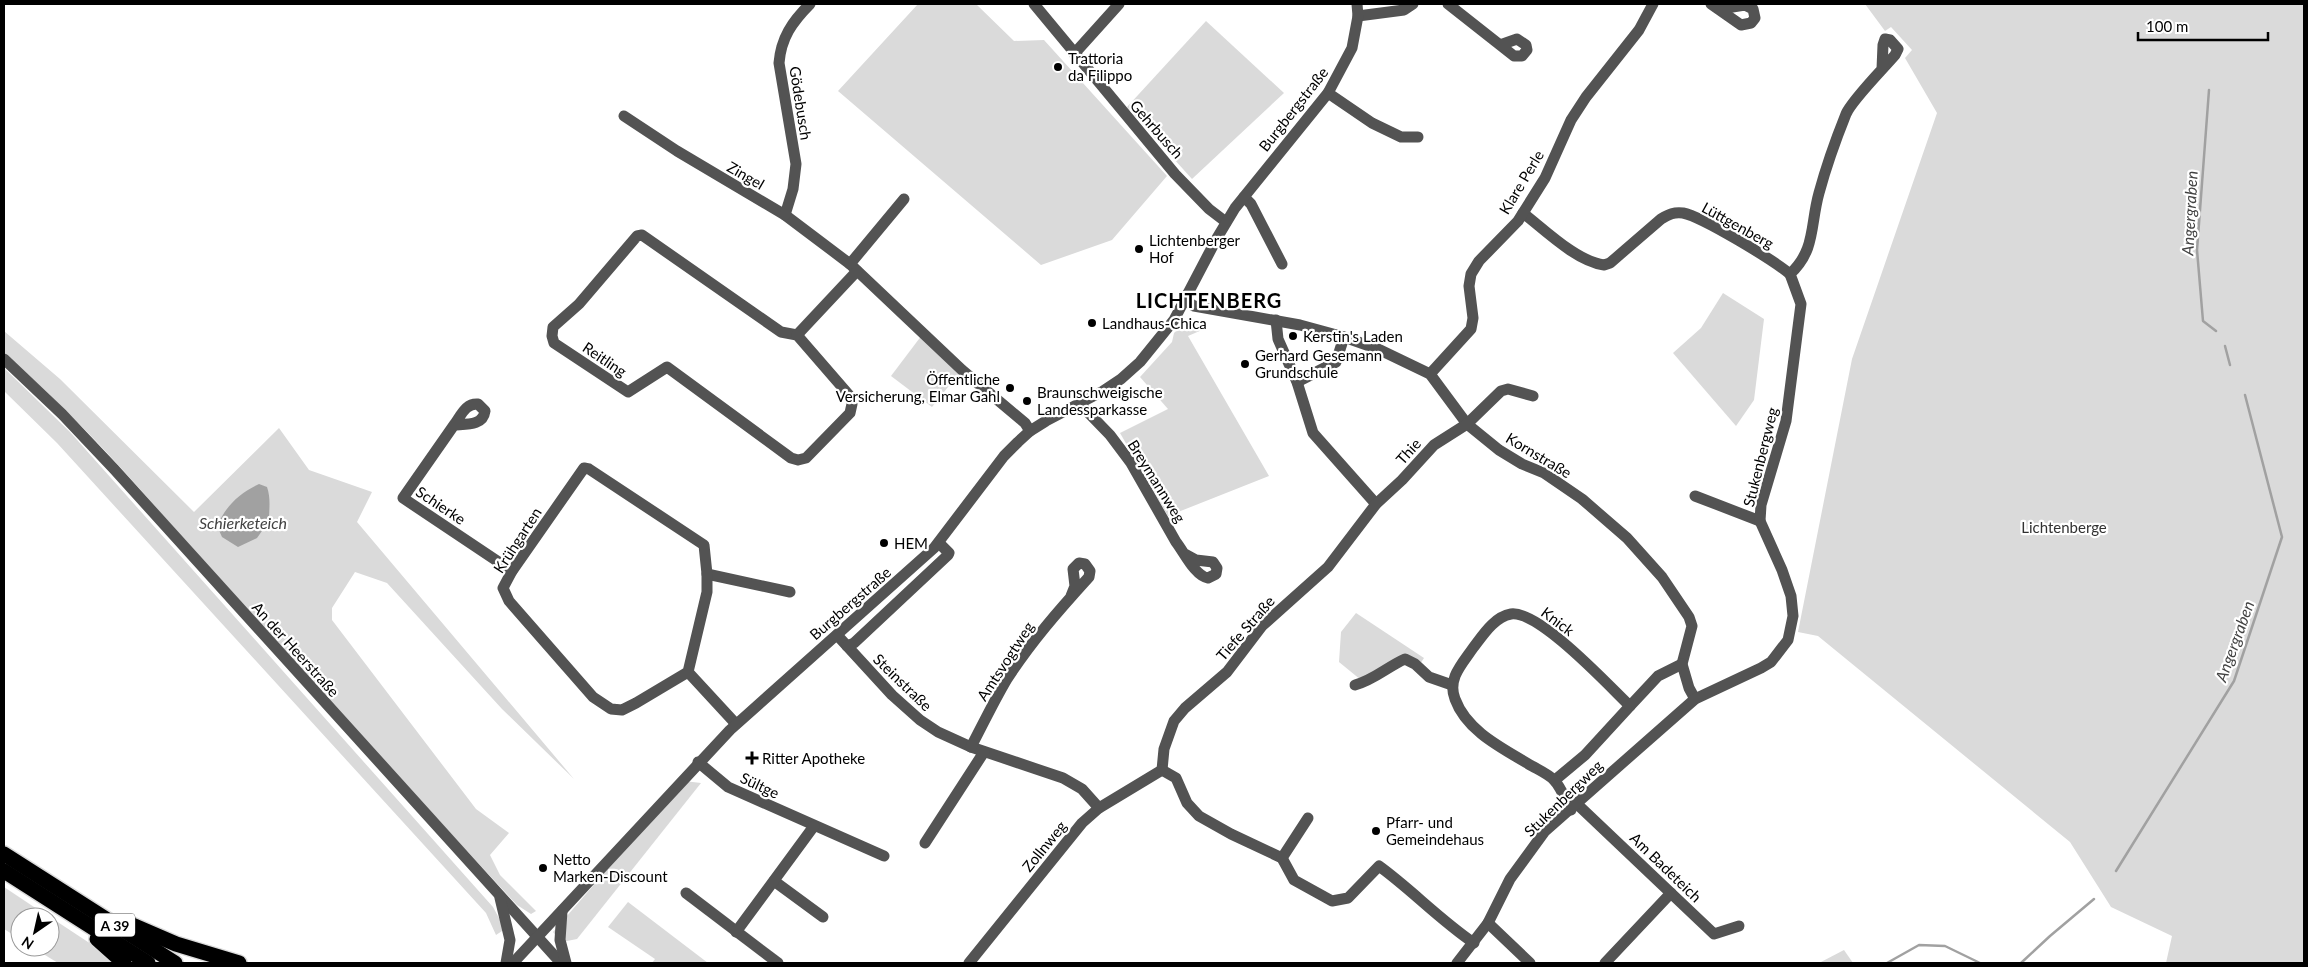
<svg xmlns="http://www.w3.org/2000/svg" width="2308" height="967" viewBox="0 0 2308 967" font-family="Lato,sans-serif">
<rect width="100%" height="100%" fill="#fff"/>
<!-- green -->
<g fill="#dadada">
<polygon points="918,4 976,4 1014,41 1044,40 1167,176 1112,240 1041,265 838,91"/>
<polygon points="1865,4 2304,4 2304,963 2166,963 2172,936 2111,907 2070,842 1818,636 1798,632 1852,359 1937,113 1905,58 1912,50 1891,27 1885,31"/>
<polygon points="1206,21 1284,93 1192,179 1127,107"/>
<polygon points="1723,293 1764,319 1754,400 1736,426 1673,353 1701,328"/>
<polygon points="1197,319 1202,330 1188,336 1269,476 1168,516 1120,433 1168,409 1140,377 1172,342 1174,333 1186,321"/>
<path d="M4 331 60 379 194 512 279 428 309 470 372 492 357 522 574 779 502 709 387 583 355 572 332 608V620L476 809 509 833 490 855 500 875 536 911 531 914 517 905C423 803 328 702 236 598 161 515 90 425 4 354Z"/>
<polygon points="922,335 960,372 932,407 891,376"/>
<polygon points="4,368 70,432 493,907 505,929 496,935 486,913 57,443 4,391"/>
<polygon points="1356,613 1424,658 1420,664 1409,657 1361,680 1339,662 1341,632"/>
<polygon points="684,781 701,783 577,939 562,942 553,932"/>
<polygon points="4,887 49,917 20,917 20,939 4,929"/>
<polygon points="628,902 708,963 652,963 655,959 608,927"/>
<polygon points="50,917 91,944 113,963 58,963 32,947 50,947"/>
<polygon points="1844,950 1853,963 1819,963"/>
</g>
<!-- water -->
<path fill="#a1a1a1" d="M259 484 267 487C271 498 269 510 269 521L257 538 238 547 222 537 217 526C226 506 239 493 259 484Z"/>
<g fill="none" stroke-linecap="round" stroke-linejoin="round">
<!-- stream -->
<g stroke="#a1a1a1" stroke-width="2.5">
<polyline points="2209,90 2197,250 2203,321 2216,331"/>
<polyline points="2225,346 2230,365"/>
<polyline points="2116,871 2234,681 2282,537 2245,395"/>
<polyline points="1887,963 1919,945 1945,946 1980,963"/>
<polyline points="2021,963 2050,936 2094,899"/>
</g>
<!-- highway casing -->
<g stroke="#dbdbdb" stroke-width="18">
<g id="highway">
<polyline points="4,854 175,963"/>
<polyline points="4,871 148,963"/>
<polyline points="125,922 176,944 239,963"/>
<polyline points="97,939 124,963"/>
</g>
</g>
<!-- minor -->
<g stroke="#535353" stroke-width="11">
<polyline points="1034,4 1175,174 1209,209 1226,222"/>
<polyline points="1448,4 1514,56 1522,56 1527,50 1526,45 1517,39 1500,45"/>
<polyline points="1711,4 1741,25 1751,23 1755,18 1753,9 1745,5 1720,9"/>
<polyline points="1358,16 1404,10 1413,4"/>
<polyline points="1074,54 1119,4"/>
<polyline points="1328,93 1372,123 1401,137 1418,137"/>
<polyline points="624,116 677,151 785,215 850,264 962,370 1025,423 1030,431"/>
<polyline points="1244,197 1251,204 1282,264"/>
<path d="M1523 213C1545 230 1576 261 1604 265L1610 263 1661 219C1669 214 1674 212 1683 213 1703 217 1773 260 1790 274"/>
<path d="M785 215 793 189 796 164 779 63C781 38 792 22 810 4"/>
<polygon points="642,235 781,332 797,335 849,395 852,404 850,413 806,458 798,460 791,458 667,367 628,392 554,343 552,336 553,327 579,304 637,236"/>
<polyline points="850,264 904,199"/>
<polyline points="1186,301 1194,306 1300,325 1344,337 1378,349 1430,374 1467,424 1499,450 1522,464 1544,473 1582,499 1627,538 1662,577 1689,617 1692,626 1682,664 1689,688 1695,699"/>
<polyline points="1276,320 1278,339 1297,382 1313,433 1376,504"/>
<polyline points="797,335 857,271"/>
<polyline points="4,359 62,414 114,469 561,963"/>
<polyline points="1430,374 1471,329 1473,318 1469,286 1471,274 1479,261 1518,221 1545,178 1571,120 1586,97 1639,30 1653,4"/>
<polyline points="1297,382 1336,362 1344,337"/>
<path d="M1080 404 1110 435 1131 463 1176 542C1184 552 1195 576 1208 578L1216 574 1217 568 1213 562 1196 560 1185 554"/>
<path d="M454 425C461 416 465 403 478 404L485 411C483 426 466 424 454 425L403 498 512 571"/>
<polyline points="1695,496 1760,521"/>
<polyline points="707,574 790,592"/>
<polyline points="837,635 892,695 920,720 938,732 971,747 1063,778 1082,789 1099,808"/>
<polyline points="847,646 854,643 948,555 949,553 939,543"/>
<polyline points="688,672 636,703 622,710 611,709 593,697 509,601 503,588 512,571 584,468 589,469 704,545 707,574 707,592 688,672 736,724"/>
<path d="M1355 685C1374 680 1387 667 1405 659L1415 664 1429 677 1452 685"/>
<path d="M971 747C983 724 994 701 1007 679 1031 642 1059 610 1089 577L1090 571 1085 564 1079 563 1073 569 1075 586 1071 596"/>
<polyline points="698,762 728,787 884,856"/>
<polyline points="1162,770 1164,749 1174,721 1185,708 1227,672 1262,626 1328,567 1376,504 1402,480 1434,445 1467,424 1501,391 1508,389 1533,396"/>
<path d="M1162 770 1176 778 1187 803 1199 816 1231 834 1282 858 1294 880 1332 901 1348 898 1379 866C1412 890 1440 920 1474 943"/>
<polyline points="1555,780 1585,755 1630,706"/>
<polyline points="1577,804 1714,934 1739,926"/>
<path d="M1571 810C1566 801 1561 787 1554 780 1548 774 1539 770 1532 766 1504 749 1467 732 1455 699 1447 679 1462 664 1473 648 1483 635 1494 617 1511 614 1539 610 1609 686 1630 706L1658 676 1682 664"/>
<polyline points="925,843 984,752"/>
<polyline points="1282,858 1308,818"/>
<polyline points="774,881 823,917"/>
<polyline points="686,893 778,963"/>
<polyline points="500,898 510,940 506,963"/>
<polyline points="562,911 560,940 566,963"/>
<polyline points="1488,923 1530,963"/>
<polyline points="736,932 814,826"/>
<polyline points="513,963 730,730 934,548 1004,456 1018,442 1030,431 1046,421 1103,391 1121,379 1140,362 1174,320 1217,238 1235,208 1328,93 1352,48 1358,16 1357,4"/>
<polyline points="969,963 1082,823 1099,808 1162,770"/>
<path d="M1457 963 1488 923 1510 879 1545 831 1695 699 1761 668 1771 662 1788 640 1793 616 1791 596 1782 570 1760 521 1761 505 1786 421 1797 335 1801 304 1790 274C1816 250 1810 225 1819 193 1826 167 1836 139 1846 114 1852 100 1884 68 1895 55L1898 49 1890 40 1885 39 1883 45 1882 69"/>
<polyline points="1605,963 1671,893"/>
</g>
<!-- highway -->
<use href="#highway" stroke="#000" stroke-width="15"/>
</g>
<!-- markers -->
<g fill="#000" stroke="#fff" stroke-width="2">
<circle cx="1058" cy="67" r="5"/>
<circle cx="1139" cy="249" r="5"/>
<circle cx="1092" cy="323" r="5"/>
<circle cx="1293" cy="336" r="5"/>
<circle cx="1245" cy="364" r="5"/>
<circle cx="1010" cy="388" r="5"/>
<circle cx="1027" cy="401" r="5"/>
<circle cx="884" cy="543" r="5"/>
<path d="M749.5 750.5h5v5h5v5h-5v5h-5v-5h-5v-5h5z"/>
<circle cx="1376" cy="831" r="5"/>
<circle cx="543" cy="868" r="5"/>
</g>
<g text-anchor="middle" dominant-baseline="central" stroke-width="4.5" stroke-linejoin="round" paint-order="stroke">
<!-- shield labels -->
<rect fill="#fff" stroke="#4c4c4c" stroke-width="1" x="95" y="913.5" width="40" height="23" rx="4"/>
<g font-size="14" font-weight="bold" fill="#000">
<text x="115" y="925">A 39</text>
</g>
<!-- poi labels -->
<g font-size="15" fill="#000" stroke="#fff" text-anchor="start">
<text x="1068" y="58">Trattoria<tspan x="1068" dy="17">da Filippo</tspan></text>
<text x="1149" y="240">Lichtenberger<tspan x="1149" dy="17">Hof</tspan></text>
<text x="1102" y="323">Landhaus-Chica</text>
<text x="1303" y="336">Kerstin's Laden</text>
<text x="1255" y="355">Gerhard Gesemann<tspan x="1255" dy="17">Grundschule</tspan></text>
<text x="1000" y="379" text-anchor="end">Öffentliche<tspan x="1000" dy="17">Versicherung, Elmar Gahl</tspan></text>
<text x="1037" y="392">Braunschweigische<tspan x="1037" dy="17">Landessparkasse</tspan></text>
<text x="894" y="543">HEM</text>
<text x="762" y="758">Ritter Apotheke</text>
<text x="1386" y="822">Pfarr- und<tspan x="1386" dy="17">Gemeindehaus</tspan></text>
<text x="553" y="859">Netto<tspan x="553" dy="17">Marken-Discount</tspan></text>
</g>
<!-- street labels -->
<g font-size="15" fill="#000" stroke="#fff">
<text transform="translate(801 103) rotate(81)">Gödebusch</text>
<text transform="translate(1293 109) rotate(-52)">Burgbergstraße</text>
<text transform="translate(1157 129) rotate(49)">Gehrbusch</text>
<text transform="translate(746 175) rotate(30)">Zingel</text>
<text transform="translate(1521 182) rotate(-59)">Klare Perle</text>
<text transform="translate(1738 225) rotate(29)">Lüttgenberg</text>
<text transform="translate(605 359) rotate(34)">Reitling</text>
<text transform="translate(1408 451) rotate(-48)">Thie</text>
<text transform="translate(1539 455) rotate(31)">Kornstraße</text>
<text transform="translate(1760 457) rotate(-76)">Stukenbergweg</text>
<text transform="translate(1157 481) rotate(58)">Breymannweg</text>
<text transform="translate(441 505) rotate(34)">Schierke</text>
<text transform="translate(517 540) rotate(-57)">Krühgarten</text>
<text transform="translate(850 603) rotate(-41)">Burgbergstraße</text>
<text transform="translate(1558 621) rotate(37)">Knick</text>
<text transform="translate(1245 628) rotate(-49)">Tiefe Straße</text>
<text transform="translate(296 649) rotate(48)">An der Heerstraße</text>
<text transform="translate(1005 661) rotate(-57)">Amtsvogtweg</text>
<text transform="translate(903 682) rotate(44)">Steinstraße</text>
<text transform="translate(760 785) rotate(25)">Sültge</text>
<text transform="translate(1563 798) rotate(-44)">Stukenbergweg</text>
<text transform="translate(1044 846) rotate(-51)">Zollnweg</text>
<text transform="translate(1666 867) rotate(44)">Am Badeteich</text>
</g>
<!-- park labels -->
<g font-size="15" fill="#313131" stroke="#fff">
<text x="2064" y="527">Lichtenberge</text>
</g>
<!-- water labels -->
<g font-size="16" font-style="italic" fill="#424242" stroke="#fff">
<text transform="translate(2189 213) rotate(-87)">Angergraben</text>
<text x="243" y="522">Schierketeich</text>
<text transform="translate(2234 641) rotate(-70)">Angergraben</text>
</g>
<!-- district labels -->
<g font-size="20" font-weight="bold" letter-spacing="1" fill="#000" stroke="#fff">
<text x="1209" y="300">LICHTENBERG</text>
</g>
</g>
<!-- border -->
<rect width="2308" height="967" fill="none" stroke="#000000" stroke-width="10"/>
<!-- north arrow -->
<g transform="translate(35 932) rotate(214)"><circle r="24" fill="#ffffff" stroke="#999999"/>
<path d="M0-4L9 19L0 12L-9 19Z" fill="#000000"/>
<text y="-8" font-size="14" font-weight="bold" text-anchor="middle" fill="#000000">N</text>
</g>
<!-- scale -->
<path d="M2138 32v8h130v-8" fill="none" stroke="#000000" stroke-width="2.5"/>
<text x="2146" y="32" font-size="15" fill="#000000" stroke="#ffffff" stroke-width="4" paint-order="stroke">100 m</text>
</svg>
